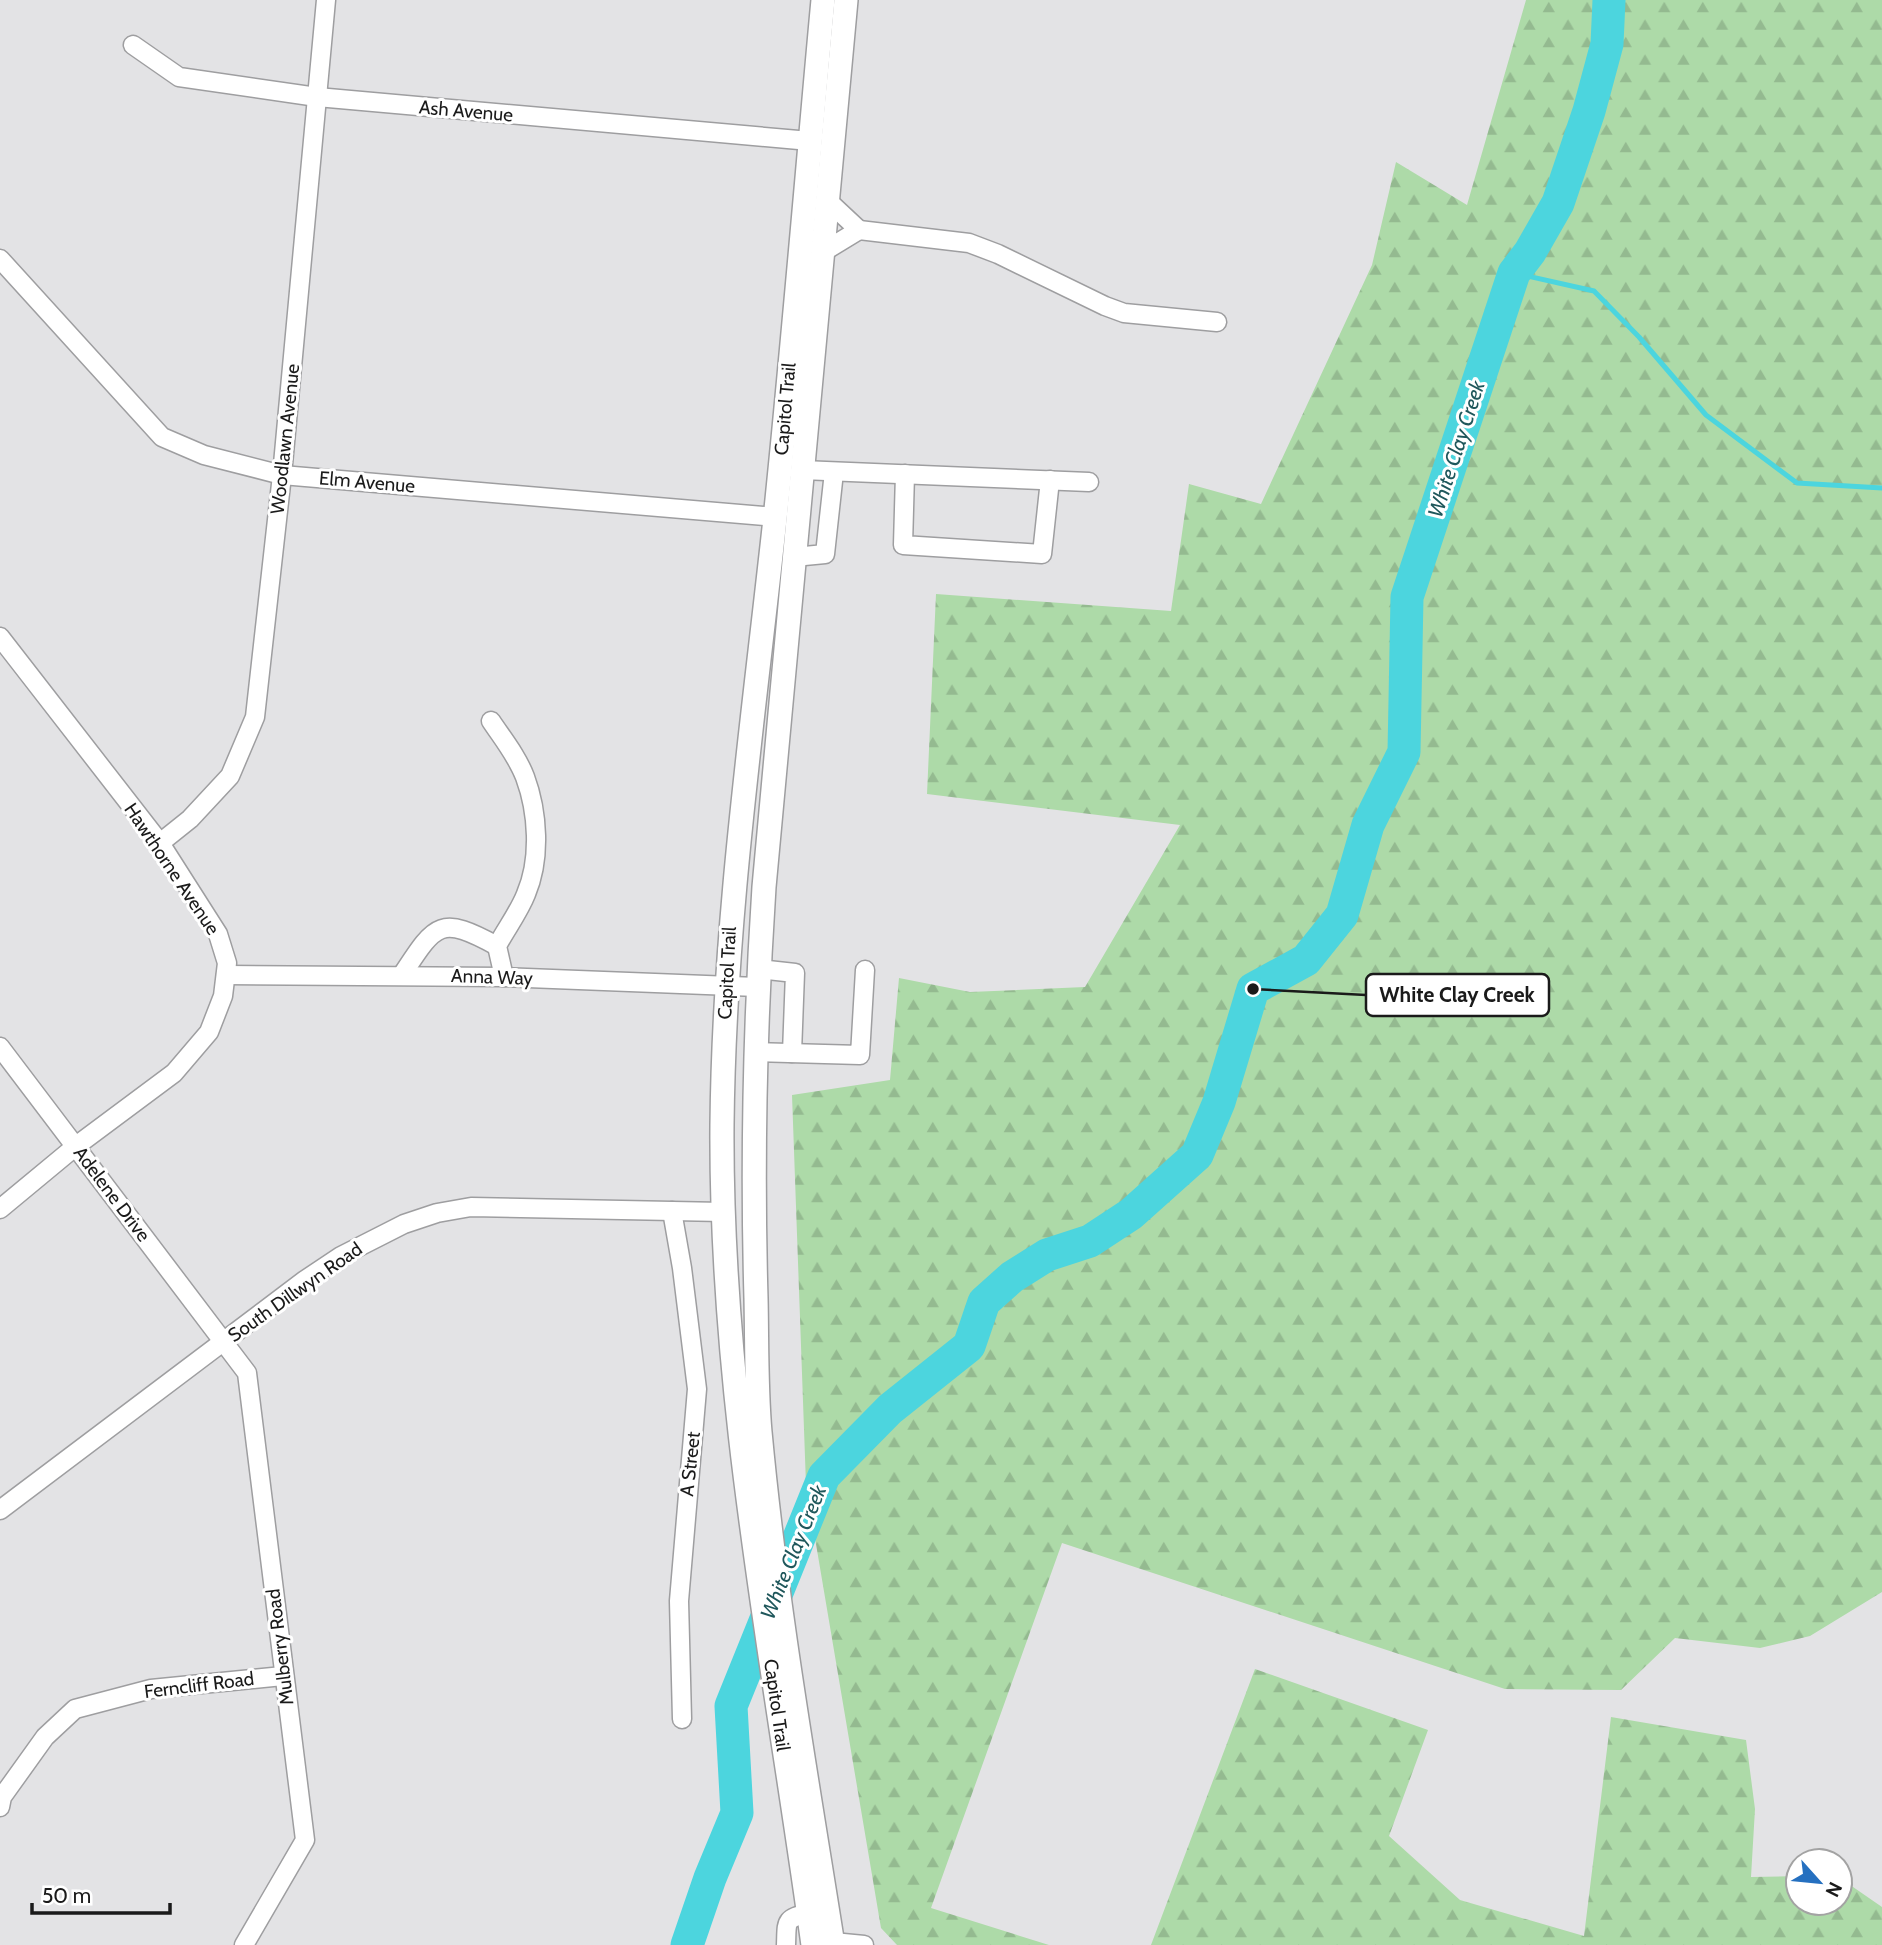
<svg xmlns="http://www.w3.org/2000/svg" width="1882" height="1945" viewBox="0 0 1882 1945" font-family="Cabin,sans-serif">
<defs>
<pattern id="forest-firs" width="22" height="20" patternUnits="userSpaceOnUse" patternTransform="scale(1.75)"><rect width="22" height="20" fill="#addaa8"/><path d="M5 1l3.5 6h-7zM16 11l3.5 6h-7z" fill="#94ba90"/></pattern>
</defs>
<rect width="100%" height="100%" fill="#e3e3e5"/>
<!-- forest -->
<g fill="url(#forest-firs)">
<polygon points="1526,0 1882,0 1882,1592 1810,1636 1760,1648 1675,1638 1621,1690 1505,1689 1062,1543 931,1908 1049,1945 897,1945 881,1928 806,1485 792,1095 890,1080 899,978 970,992 1085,987 1180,825 927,794 936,594 1171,611 1189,484 1261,504 1372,265 1396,162 1467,205"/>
<polygon points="1255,1669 1428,1730 1389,1836 1460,1900 1584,1936 1611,1717 1746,1740 1755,1809 1751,1877 1798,1876 1798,1903 1840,1903 1840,1878 1882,1907 1882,1945 1151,1945"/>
</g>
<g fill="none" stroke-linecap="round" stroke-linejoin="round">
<!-- stream -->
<polyline stroke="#4cd5de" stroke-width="5" points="1514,273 1594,291 1639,337 1706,415 1797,483 1882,488"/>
<!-- river -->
<polyline stroke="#4cd5de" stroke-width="33" points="687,1945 710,1878 737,1813 731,1706 824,1476 890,1409 969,1346 984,1302 1012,1277 1047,1255 1090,1241 1131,1214 1197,1155 1219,1102 1253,989 1306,960 1342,915 1368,825 1404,752 1407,597 1514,273 1530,252 1558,203 1589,111 1607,44 1609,0"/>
<!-- minor casing -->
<g stroke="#9e9ea0" stroke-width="21">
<g id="minor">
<polyline points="133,45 179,77 317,97 810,141"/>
<polyline points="859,230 969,243 998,254 1105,306 1124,313 1217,322"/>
<polyline points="823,252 859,230 828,201"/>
<polyline points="0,259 162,437 204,455 282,475 775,517"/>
<polyline points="802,470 1089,482"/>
<polyline points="905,474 903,545 1042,554 1050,480"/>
<polyline points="794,557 825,554 834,472"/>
<polyline points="0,637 160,843 218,934 227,963 223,996 209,1032 174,1073 76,1146 0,1209"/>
<path d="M491 721C503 739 517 756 525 777 538 812 541 859 526 894 519 912 506 929 497 946L504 977"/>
<polyline points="160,843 190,819 230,776 255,717 282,475 326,0"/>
<polyline points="759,969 795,973 792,1053"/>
<polyline points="226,975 504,977 757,987"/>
<path d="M402 975C436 923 440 915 497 946"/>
<polyline points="0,1047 247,1373 305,1840 244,1945"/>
<polyline points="756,1052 860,1055 865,970"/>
<polyline points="672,1211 682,1268 697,1389 679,1601 682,1719"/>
<polyline points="0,1510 305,1280 341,1256 404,1224 437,1213 471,1207 723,1212"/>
<polyline points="0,1807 2,1797 45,1737 75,1709 151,1689 283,1676"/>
<polyline points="833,1942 864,1945"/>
<path d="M786 1945C787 1921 784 1919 808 1913"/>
</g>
</g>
<!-- major casing -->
<g stroke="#9e9ea0" stroke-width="26">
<g id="major">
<path d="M813 1945C776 1673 720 1401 722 1125 724 921 753 722 775 519 793 346 807 173 823 0"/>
<path d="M833 1945C806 1774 776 1604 760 1432 756 1388 757 1342 756 1298 752 1161 755 1024 764 887L846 0"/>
</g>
</g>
<!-- minor -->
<use href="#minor" stroke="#fff" stroke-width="18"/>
<!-- major -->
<use href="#major" stroke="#fff" stroke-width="23"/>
</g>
<g text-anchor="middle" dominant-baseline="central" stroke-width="6" stroke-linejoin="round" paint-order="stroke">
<!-- street labels -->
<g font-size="19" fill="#1a1a1a" stroke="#fff">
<text transform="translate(466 111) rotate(5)">Ash Avenue</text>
<text transform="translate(785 409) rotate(-85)">Capitol Trail</text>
<text transform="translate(285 439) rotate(-84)">Woodlawn Avenue</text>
<text transform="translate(367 482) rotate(5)">Elm Avenue</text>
<text transform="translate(172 869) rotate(56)">Hawthorne Avenue</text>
<text transform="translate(727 973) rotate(-87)">Capitol Trail</text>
<text transform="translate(492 977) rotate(2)">Anna Way</text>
<text transform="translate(112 1194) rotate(53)">Adelene Drive</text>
<text transform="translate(295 1292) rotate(-35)">South Dillwyn Road</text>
<text transform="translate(690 1464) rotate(-84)">A Street</text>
<text transform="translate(280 1647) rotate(-97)">Mulberry Road</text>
<text transform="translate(199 1685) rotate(-7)">Ferncliff Road</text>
<text transform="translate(777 1705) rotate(82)">Capitol Trail</text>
</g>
<!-- water labels -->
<g font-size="21" font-style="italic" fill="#1f575b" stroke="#fff">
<text transform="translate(1456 449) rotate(-72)">White Clay Creek</text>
<text transform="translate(793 1552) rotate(-68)">White Clay Creek</text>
</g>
</g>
<!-- callouts -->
<path fill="none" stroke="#1a1a1a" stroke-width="2.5" d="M1253 989L1366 995"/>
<circle fill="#1a1a1a" stroke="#fff" stroke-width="2.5" cx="1253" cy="989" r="7"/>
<rect fill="#fff" stroke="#1a1a1a" stroke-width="2.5" x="1366" y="974" width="183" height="42" rx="7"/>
<g font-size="21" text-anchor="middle" font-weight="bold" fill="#1a1a1a">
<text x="1457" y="1002">White Clay Creek</text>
</g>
<!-- north arrow -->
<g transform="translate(1819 1882) rotate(117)"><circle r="33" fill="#ffffff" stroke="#a3a3a3" stroke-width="2"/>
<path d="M0-5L12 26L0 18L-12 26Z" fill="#2570c0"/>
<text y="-10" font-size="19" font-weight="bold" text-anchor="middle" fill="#1a1a1a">N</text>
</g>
<!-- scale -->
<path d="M32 1903v10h138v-10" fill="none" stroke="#1a1a1a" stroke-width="3.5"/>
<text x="42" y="1903" font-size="21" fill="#1a1a1a" stroke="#ffffff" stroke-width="5" paint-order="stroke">50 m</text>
</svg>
